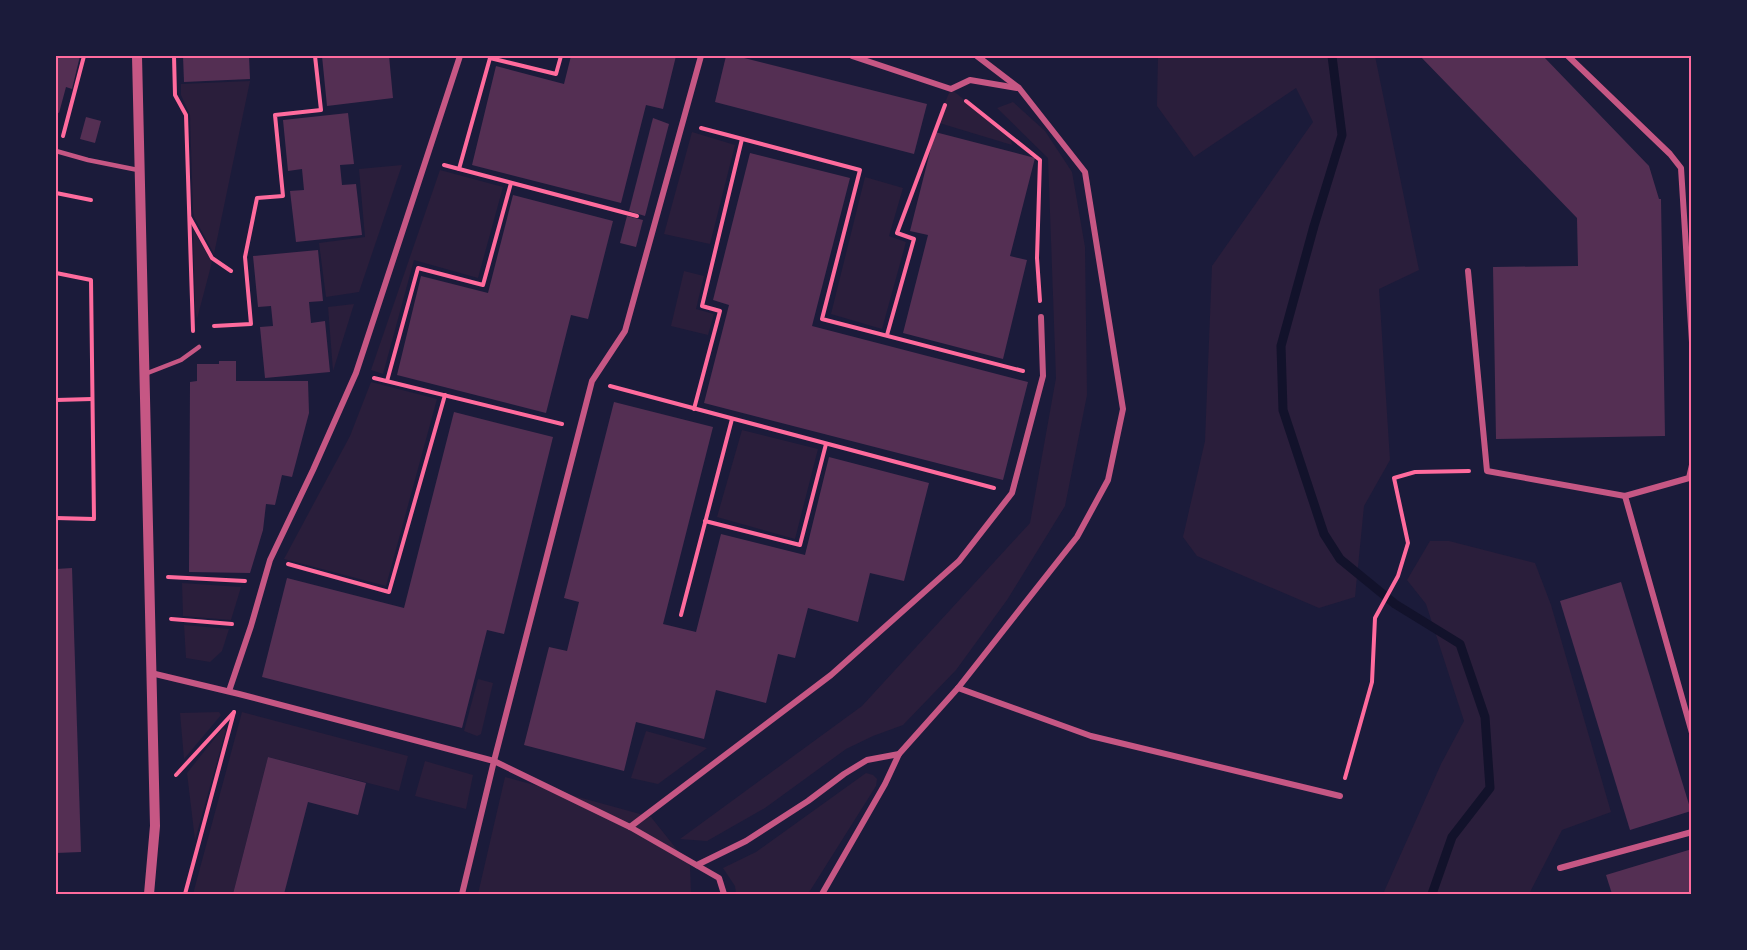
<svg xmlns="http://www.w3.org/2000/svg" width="1747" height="950" viewBox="0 0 1747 950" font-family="'Archivo Narrow',sans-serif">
<rect width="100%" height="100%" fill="#1b1b3a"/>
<!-- green -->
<g fill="#2a1e3b">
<polygon points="1158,56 1375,56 1419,270 1379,289 1390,460 1364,506 1355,597 1319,608 1197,556 1183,537 1205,441 1212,266 1313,122 1296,88 1194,157 1157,106"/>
<polygon points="250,81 214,254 194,217 193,211 190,115 181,95 181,84"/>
<polygon points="951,89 1011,138 1012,145 936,122"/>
<polygon points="1013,102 1045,131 1072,172 1085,247 1087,395 1065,506 1007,600 956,670 903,725 873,736 846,749 765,808 707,841 680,839 862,706 1030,523 1056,378 1048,158 997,108"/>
<polygon points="692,132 735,145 710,244 664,234"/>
<polygon points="402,165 359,292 326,297 319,243 365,237 359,169"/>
<polygon points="440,170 503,187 478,278 414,260 383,374 371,370"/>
<polygon points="865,177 903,188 889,236 906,242 882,329 831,314"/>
<polygon points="193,229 212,262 197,319 195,307"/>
<polygon points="684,271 704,276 696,309 714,314 708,335 671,326"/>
<polygon points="354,304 333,371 328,307"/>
<polygon points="371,382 437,399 386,586 284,559 350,436"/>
<polygon points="742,430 818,449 795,539 717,517"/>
<polygon points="1430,541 1449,541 1535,563 1551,605 1611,812 1562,830 1529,894 1383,894 1441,764 1464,721 1426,604 1407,580"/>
<polygon points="182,583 241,587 231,620 183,616"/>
<polygon points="184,625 229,629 222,651 210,662 186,658"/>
<polygon points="478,679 493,683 481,734 477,736 464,731"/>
<polygon points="219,712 221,715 184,759 180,713"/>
<polygon points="242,712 408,756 399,791 268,757 233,894 193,894"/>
<polygon points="223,728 226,730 195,840 187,773"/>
<polygon points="646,731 707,748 658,784 631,778"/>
<polygon points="425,761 473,775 466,809 415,796"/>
<polygon points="866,773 873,775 877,779 876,786 808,894 736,894 735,886 723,868 756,852"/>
<polygon points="505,777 651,817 690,866 691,894 478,894"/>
</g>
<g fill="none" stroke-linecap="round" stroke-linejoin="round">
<!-- stream -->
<polyline stroke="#12122b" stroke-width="9" points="1332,56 1342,135 1314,226 1281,346 1283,410 1324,534 1340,559 1395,604 1460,644 1485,717 1490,788 1452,837 1432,894"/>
</g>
<!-- building -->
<g fill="#542f53">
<polygon points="56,56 80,56 72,89 66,87 59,113 56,112"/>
<polygon points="183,56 249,56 250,79 184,82"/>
<polygon points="322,56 389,56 393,98 327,106"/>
<polygon points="571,56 676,56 663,109 646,105 621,203 472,165 496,66 564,84"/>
<polygon points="726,56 736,56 927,104 914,154 715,102"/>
<polygon points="1420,56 1543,56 1649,166 1659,199 1661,199 1665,436 1496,439 1493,267 1578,266 1577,218"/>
<polygon points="348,113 354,164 340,165 342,185 356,184 362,235 296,242 290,191 304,190 302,169 288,171 283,120"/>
<polygon points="86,117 101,121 95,143 80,139"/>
<polygon points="653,118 669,124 645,216 629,211"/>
<polygon points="935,132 1035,158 1010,256 1027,260 1003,359 903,333 928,235 910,231"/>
<polygon points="750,153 850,178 812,326 1028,382 1003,480 704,403 729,305 713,300"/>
<polygon points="513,195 613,221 588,319 571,315 546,413 397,375 421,276 488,293"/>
<polygon points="627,216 643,220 636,247 620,243"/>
<polygon points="318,250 323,301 309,302 311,323 325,321 330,372 265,378 260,327 273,326 271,306 258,307 253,256"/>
<polygon points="219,361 236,361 236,381 308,381 309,413 292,477 282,475 275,505 266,504 263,530 250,573 189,572 190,382 197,381 197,364 219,364"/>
<polygon points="614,402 713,427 663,624 696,632 721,534 805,555 829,457 929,483 904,581 870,573 858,622 808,608 795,658 778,654 766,703 716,690 704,739 636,722 624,771 524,745 549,647 567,651 579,602 564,598"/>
<polygon points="454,412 553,437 504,634 487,630 462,728 262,677 287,578 404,608"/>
<polygon points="72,568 81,852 56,853 56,569"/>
<polygon points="1621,582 1691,811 1630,830 1560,601"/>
<polygon points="268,757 366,783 358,815 308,802 284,894 233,894"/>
<polygon points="1692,849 1692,894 1612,894 1606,875"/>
</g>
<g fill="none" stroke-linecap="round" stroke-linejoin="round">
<!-- path -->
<g stroke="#ff6b9d" stroke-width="4">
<polyline points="174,56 175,95 186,115 193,331"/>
<polyline points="966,101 1040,160 1037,258 1040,301"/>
<polyline points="701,128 860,170 822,319 1023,371"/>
<polyline points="63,136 84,56"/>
<polyline points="444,165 637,216"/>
<polyline points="459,169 490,58 556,74 561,56"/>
<polyline points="56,193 91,200"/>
<polyline points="190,218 212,258 231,271"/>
<polyline points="56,273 91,280 94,519 56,518"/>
<polyline points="214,326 251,324 245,257 257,198 283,196 275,115 321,110 315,56"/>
<polyline points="887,335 914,239 897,233 945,105"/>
<polyline points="374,378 562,424"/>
<polyline points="387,381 418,268 483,285 511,183"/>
<polyline points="610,386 994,488"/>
<polyline points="56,400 92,399"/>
<polyline points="694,409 720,311 702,306 742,139"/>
<polyline points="705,521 800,545 826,444"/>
<polyline points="288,564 389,592 445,395"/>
<polyline points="168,577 245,581"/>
<polyline points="681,615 732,419"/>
<polyline points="171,619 232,624"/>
<polyline points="176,775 234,712"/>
<polyline points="1345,778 1372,682 1375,618 1398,576 1408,543 1394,478 1415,472 1469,471"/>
<polyline points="185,894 234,712"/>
</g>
<!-- service -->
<g stroke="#c65784" stroke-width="4.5">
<polyline points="56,151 88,160 138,170"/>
<polyline points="145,374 181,360 199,347"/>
</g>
<!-- minor -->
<g stroke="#c65784" stroke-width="6">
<polyline points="852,56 951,89 970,80 1017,88"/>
<polyline points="1568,56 1670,154 1681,168 1692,342"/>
<polyline points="1468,271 1487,471 1625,496 1689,478 1692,465"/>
<polyline points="1625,496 1692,733"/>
<polyline points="151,673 239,694 494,761 630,827 719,878 724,894"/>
<polyline points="958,688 1091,736 1340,796"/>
<polyline points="229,691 251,626 270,560 313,470 356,373 460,56"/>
<polyline points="630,827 831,675 959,561 1012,493 1043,376 1041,317"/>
<polyline points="697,865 746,841 808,801 844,774 867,760 899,754"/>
<polyline points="1560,868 1692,832"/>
<polyline points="462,894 494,761 592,381 625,331 701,56"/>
<polyline points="822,894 885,784 899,754 958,688 1077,537 1108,480 1123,409 1085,172 1019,88 977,56"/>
</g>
<!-- tertiary -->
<polyline stroke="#c65784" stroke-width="10" points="137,56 155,826 149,894"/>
</g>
<!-- border -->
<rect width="1747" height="950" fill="none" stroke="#1b1b3a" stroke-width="114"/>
<rect x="57" y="57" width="1633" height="836" fill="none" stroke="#ff6b9d" stroke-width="2"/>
</svg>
